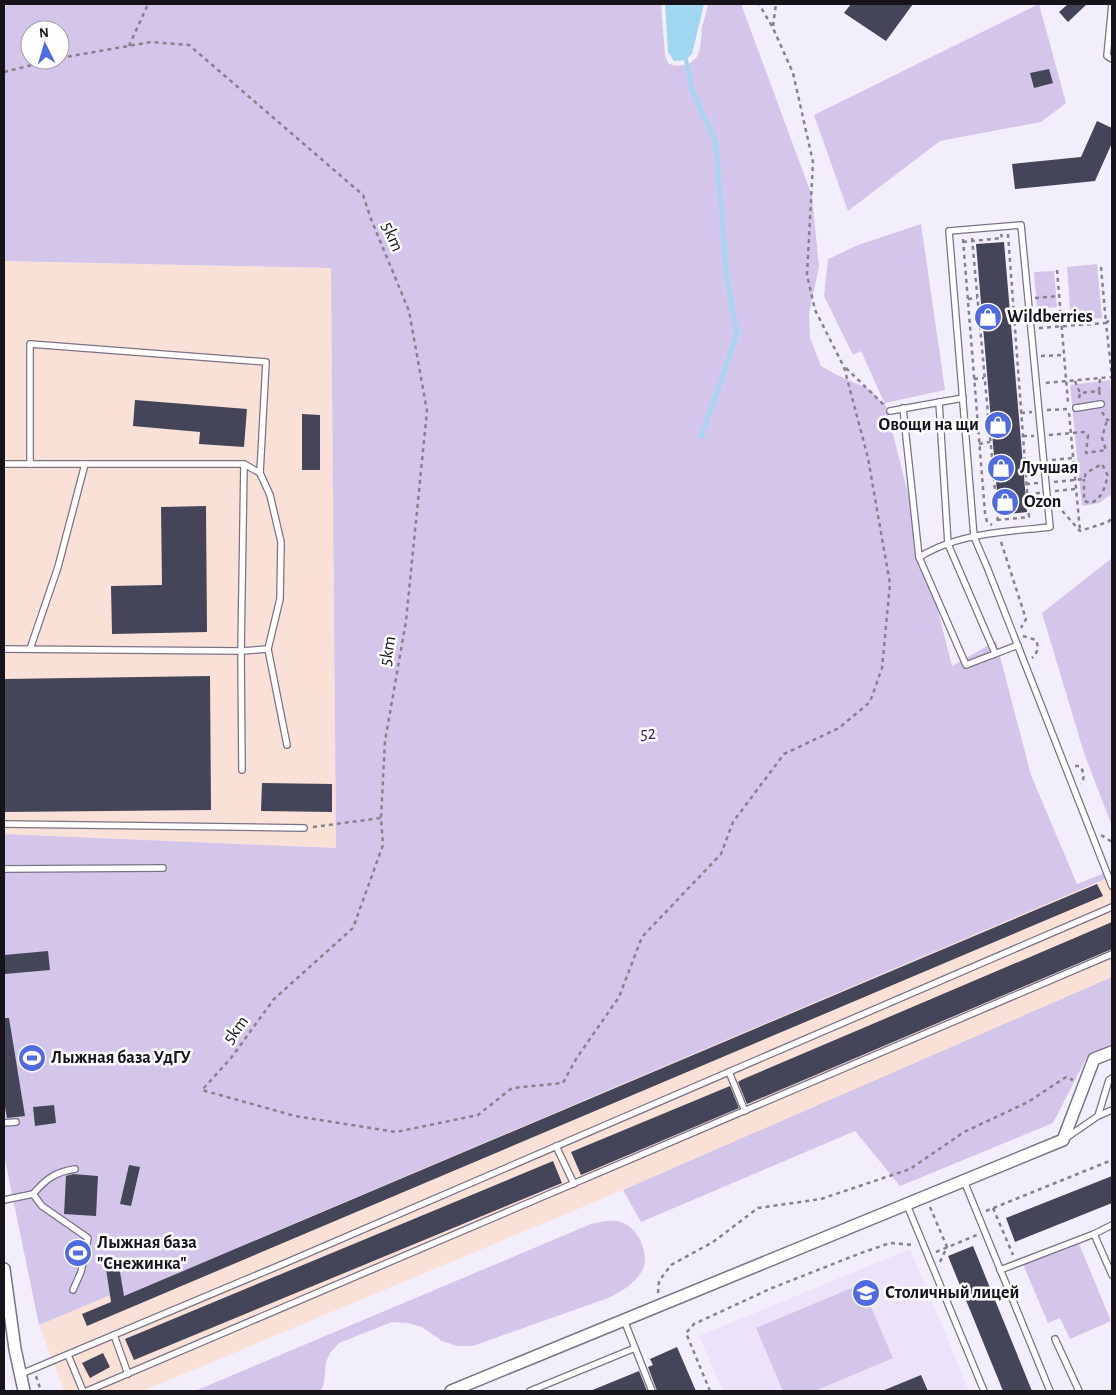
<svg xmlns="http://www.w3.org/2000/svg" width="1116" height="1395" viewBox="0 0 1116 1395" font-family="'Alegreya Sans',sans-serif">
<rect width="100%" height="100%" fill="#f3eefc"/>
<!-- industrial -->
<g fill="#fae1d7">
<polygon points="4,261 331,268 336,848 4,834"/>
<polygon points="1112,876 1112,980 623,1190 143,1391 64,1391 39,1325 118,1292 121,1297 133,1292"/>
</g>
<!-- built -->
<polygon fill="#ece3fb" points="910,1249 969,1391 723,1391 699,1336"/>
<!-- green -->
<g fill="#d4c6ea" fill-rule="evenodd">
<path d="M4 4H661L665 55 668 63C673 66 677 66 683 65 703 62 700 43 702 27 704 19 707 12 708 4H741L812 196 819 267 809 313 810 338 821 366 839 376 871 390 882 403 884 402 861 351 853 355 824 296 828 259 858 245 921 224 945 390 885 403 952 666 996 641 1031 775 1077 884 1112 870V876L133 1292 120 1297 118 1292 39 1325 4 1155V834L336 848 331 268 4 261ZM30 30H60V60H30Z"/>
<polygon points="1039,4 1066,103 1041,122 940,141 848,211 814,115"/>
<polygon points="1097,264 1102,318 1071,321 1067,267"/>
<polygon points="1054,271 1057,307 1037,309 1034,272"/>
<polygon points="1110,380 1112,404 1112,494 1099,503 1082,506 1070,385"/>
<polygon points="1112,558 1112,826 1084,753 1042,613"/>
<polygon points="1112,977 1112,1047 1087,1057 1053,1123 900,1186 855,1131 641,1222 623,1190"/>
<path d="M605 1221C610 1221 616 1220 621 1222 638 1227 651 1255 642 1271 634 1284 621 1292 608 1298L473 1346H457L442 1341 422 1327 407 1323 392 1322 339 1343 330 1353 326 1362 324 1383 321 1391H195L591 1224Z"/>
<polygon points="1077,1239 1111,1321 1070,1339 1060,1318 1048,1323 1022,1262"/>
<polygon points="861,1284 893,1358 815,1391 783,1391 756,1328"/>
</g>
<!-- water -->
<polygon fill="#a2d7f2" points="665,4 704,4 692,54 686,60 674,61 668,52"/>
<g fill="none" stroke-linecap="round" stroke-linejoin="round">
<!-- stream -->
<polyline stroke="#a2d7f2" stroke-width="4" points="686,60 692,90 716,143 726,271 737,334 701,437"/>
</g>
<!-- building -->
<g fill="#444559">
<polygon points="851,4 913,4 886,41 844,13"/>
<polygon points="1068,4 1087,4 1068,22 1059,12"/>
<polygon points="1049,69 1053,83 1034,88 1030,73"/>
<polygon points="1097,121 1112,128 1112,143 1095,181 1015,189 1012,164 1081,157"/>
<polygon points="1004,242 1027,512 999,515 976,244"/>
<polygon points="135,400 247,409 244,447 199,444 200,432 133,426"/>
<polygon points="302,414 320,415 320,470 302,470"/>
<polygon points="206,506 207,632 112,634 111,586 162,585 161,507"/>
<polygon points="210,676 211,810 4,812 4,679"/>
<polygon points="262,783 332,784 332,812 261,811"/>
<polygon points="1097,884 1103,896 87,1326 82,1314 111,1302 105,1262 118,1260 124,1296"/>
<polygon points="1112,922 1112,949 747,1104 738,1082 741,1080"/>
<polygon points="48,951 50,970 5,974 4,955"/>
<polygon points="4,1018 9,1018 25,1116 7,1118 4,1101"/>
<polygon points="730,1086 739,1108 581,1175 571,1152"/>
<polygon points="54,1105 56,1123 35,1126 33,1107"/>
<polygon points="553,1161 562,1183 134,1360 125,1339"/>
<polygon points="129,1165 140,1167 131,1206 120,1204"/>
<polygon points="73,1174 98,1176 96,1216 64,1214 66,1176"/>
<polygon points="1112,1176 1112,1203 1015,1242 1006,1218"/>
<polygon points="973,1246 1032,1391 1003,1391 948,1256"/>
<polygon points="677,1347 696,1391 657,1391 648,1367 653,1365 650,1359"/>
<polygon points="103,1353 110,1367 90,1378 82,1363"/>
<polygon points="639,1371 647,1391 590,1391"/>
<polygon points="921,1375 928,1391 882,1391"/>
</g>
<g fill="none" stroke-linecap="round" stroke-linejoin="round">
<!-- service casing -->
<g stroke="#7a7286" stroke-width="8">
<g id="service">
<polyline points="1112,4 1107,56 1112,59"/>
<polyline points="939,402 948,544 995,653"/>
<polyline points="903,408 919,557"/>
<polyline points="1076,408 1101,404"/>
<polyline points="890,411 963,398"/>
<polyline points="4,464 244,464 241,651 268,649"/>
<polyline points="30,464 30,344 266,362 260,473"/>
<polyline points="244,464 260,473 270,495 281,542 280,599 268,649 287,745"/>
<path d="M1018 645 966 665 919 557C928 552 938 547 947 544 980 532 1016 531 1050 527L1021 225 949 231 974 537 987 567 1112 886"/>
<polyline points="4,649 241,651 242,770"/>
<polyline points="30,649 58,567 85,464"/>
<polyline points="4,824 304,828"/>
<polyline points="4,869 163,868"/>
<polyline points="729,1072 745,1111"/>
<polyline points="1098,1116 1112,1110"/>
<polyline points="4,1123 16,1122"/>
<polyline points="1066,1138 1098,1116 1109,1080 1112,1078"/>
<polyline points="556,1146 574,1184"/>
<polyline points="964,1181 1050,1391"/>
<path d="M33 1194C46 1179 55 1172 75 1169"/>
<polyline points="4,1200 33,1194 42,1206 88,1238 81,1272 73,1290"/>
<polyline points="907,1205 984,1391"/>
<polyline points="1094,1234 1112,1225"/>
<polyline points="1000,1270 1094,1234 1112,1275"/>
<polyline points="624,1320 652,1391"/>
<polyline points="114,1335 128,1374"/>
<polyline points="1055,1339 1079,1391"/>
<polyline points="68,1355 83,1391"/>
<polyline points="21,1374 283,1264 1112,907"/>
<polyline points="87,1391 1112,954"/>
<polyline points="530,1391 635,1348"/>
</g>
</g>
<!-- minor casing -->
<g stroke="#7a7286" stroke-width="14">
<g id="minor">
<polyline points="4,1269 15,1349 24,1391"/>
<polyline points="451,1391 1063,1140 1094,1059 1112,1052"/>
</g>
</g>
<!-- path -->
<g stroke="#86828d" stroke-width="2.5" stroke-dasharray="4 4" stroke-linecap="butt">
<polyline points="773,26 776,4"/>
<polyline points="129,46 148,4"/>
<polyline points="60,58 151,42 189,45 363,195 371,219 409,311 427,411 406,621 385,741 381,818 383,845 353,928 274,999 231,1058 202,1090 295,1116 396,1132 478,1115 512,1088 563,1083 576,1059 619,997 642,937 721,854 733,822 784,754 839,728 870,702 882,668 890,584 868,458 844,367 815,310 807,275 813,162 793,73 773,28 759,4"/>
<polyline points="4,72 52,60"/>
<polyline points="972,238 998,524"/>
<polyline points="963,239 985,513 987,522 992,525"/>
<polyline points="963,242 1002,238 1001,234"/>
<polyline points="1101,267 1106,323 1112,318"/>
<polyline points="1057,270 1068,403"/>
<polyline points="1035,298 1059,296"/>
<polyline points="968,299 977,298"/>
<polyline points="1037,316 1060,314"/>
<polyline points="1039,328 1106,323 1112,377 1045,383"/>
<polyline points="1041,356 1064,355"/>
<polyline points="846,368 885,406"/>
<polyline points="974,379 984,378"/>
<polyline points="1075,381 1080,393"/>
<polyline points="1099,391 1100,378"/>
<polyline points="1079,398 1080,393 1099,391 1100,397"/>
<polyline points="1047,410 1069,409"/>
<polyline points="1102,412 1107,420 1112,420"/>
<polyline points="1021,413 1032,412"/>
<polyline points="1069,413 1080,531"/>
<polyline points="1049,435 1084,432 1088,435 1086,453 1106,450 1102,438 1107,420"/>
<polyline points="1023,436 1034,436"/>
<polyline points="979,444 990,442"/>
<polyline points="1052,460 1073,458"/>
<polyline points="1052,473 1074,471"/>
<polyline points="1026,475 1037,474"/>
<path d="M1054 482 1084 479 1086 473 1102 464 1108 476C1104 488 1103 498 1091 503L1084 501V479"/>
<polyline points="1026,484 1038,483"/>
<polyline points="1055,491 1076,489"/>
<polyline points="1028,494 1040,493"/>
<polyline points="1057,505 1080,531 1108,522 1112,518"/>
<polyline points="997,520 1029,517 1008,234"/>
<polyline points="1001,542 1026,619 1021,628"/>
<path d="M1023 636 1036 640C1039 648 1038 652 1032 658"/>
<path d="M1075 766H1080C1084 772 1085 778 1081 784"/>
<polyline points="313,827 381,818"/>
<polyline points="1101,835 1112,842"/>
<polyline points="930,1207 947,1247 940,1262"/>
<polyline points="993,1208 1013,1255"/>
<polyline points="986,1211 1112,1160"/>
<polyline points="936,1252 977,1235"/>
<polyline points="658,1293 659,1281 671,1265 713,1242 758,1208 821,1199 910,1169 964,1132 1028,1102 1066,1077 1073,1080"/>
<polyline points="36,1376 41,1391"/>
<polyline points="710,1391 686,1333 694,1324 772,1288 861,1253 890,1243 914,1245"/>
</g>
<!-- service -->
<use href="#service" stroke="#fff" stroke-width="5.5"/>
<!-- minor -->
<use href="#minor" stroke="#fff" stroke-width="11"/>
</g>
<!-- icons -->
<defs>
<g id="shop-disc" transform="scale(1.4375)"><circle r="9.5" fill="#506be0" stroke="#fefefe"/><path d="M-5-2.5h2.3a2.7 3.5 0 0 1 5.4 0H5L5.5 6h-11ZM-1.5-2.5h3a1.5 2.3 0 0 0-3 0Z" fill="#fff"/></g>
<g id="stadium-disc" transform="scale(1.4375)"><circle r="9.5" fill="#506be0" stroke="#fefefe"/><path d="M0-5a6.5 5 0 1 0 0 10a6.5 5 0 1 0 0-10ZM-3.5-1.8h7v3.6h-7Z" fill="#fff"/></g>
<g id="school-disc" transform="scale(1.4375)"><circle r="9.5" fill="#506be0" stroke="#fefefe"/><path d="M0-5L7-2L0 1L-7-2ZM-4 1L0 2.5L4 1V4Q0 6-4 4Z" fill="#fff"/></g>
</defs>
<g fill-rule="evenodd">
<use href="#shop-disc" x="988" y="317"/>
<use href="#shop-disc" x="998" y="425"/>
<use href="#shop-disc" x="1001" y="468"/>
<use href="#shop-disc" x="1005" y="502"/>
<use href="#stadium-disc" x="32" y="1058"/>
<use href="#stadium-disc" x="78" y="1253"/>
<use href="#school-disc" x="866" y="1293"/>
</g>
<g text-anchor="middle" dominant-baseline="central" stroke-width="5" stroke-linejoin="round" paint-order="stroke">
<!-- street labels -->
<g font-size="18" fill="#16131b" stroke="#fefefe">
<text transform="translate(392 237) rotate(67)">5km</text>
<text transform="translate(388 651) rotate(-80)">5km</text>
<text transform="translate(236 1030) rotate(-54)">5km</text>
</g>
<!-- poi labels -->
<g font-size="18" font-weight="bold" fill="#16131b" stroke="#fefefe" text-anchor="start">
<text x="1007" y="317">Wildberries</text>
<text x="979" y="425" text-anchor="end">Овощи на щи</text>
<text x="1020" y="468">Лучшая</text>
<text x="1024" y="502">Ozon</text>
<text x="51" y="1058">Лыжная база УдГУ</text>
<text x="97" y="1243">Лыжная база<tspan x="97" dy="21">"Снежинка"</tspan></text>
<text x="885" y="1293">Столичный лицей</text>
</g>
<!-- park labels -->
<g font-size="18" fill="#3c2359" stroke="#fefefe">
<text x="648" y="734">52</text>
</g>
</g>
<!-- border -->
<rect width="1116" height="1395" fill="none" stroke="#16131b" stroke-width="10"/>
<!-- north arrow -->
<g transform="translate(45 45) rotate(355)"><circle r="24" fill="#fefefe" stroke="#a1a0a3"/>
<path d="M0-4L9 19L0 12L-9 19Z" fill="#506be0"/>
<text y="-8" font-size="14" font-weight="bold" text-anchor="middle" fill="#16131b">N</text>
</g>
</svg>
